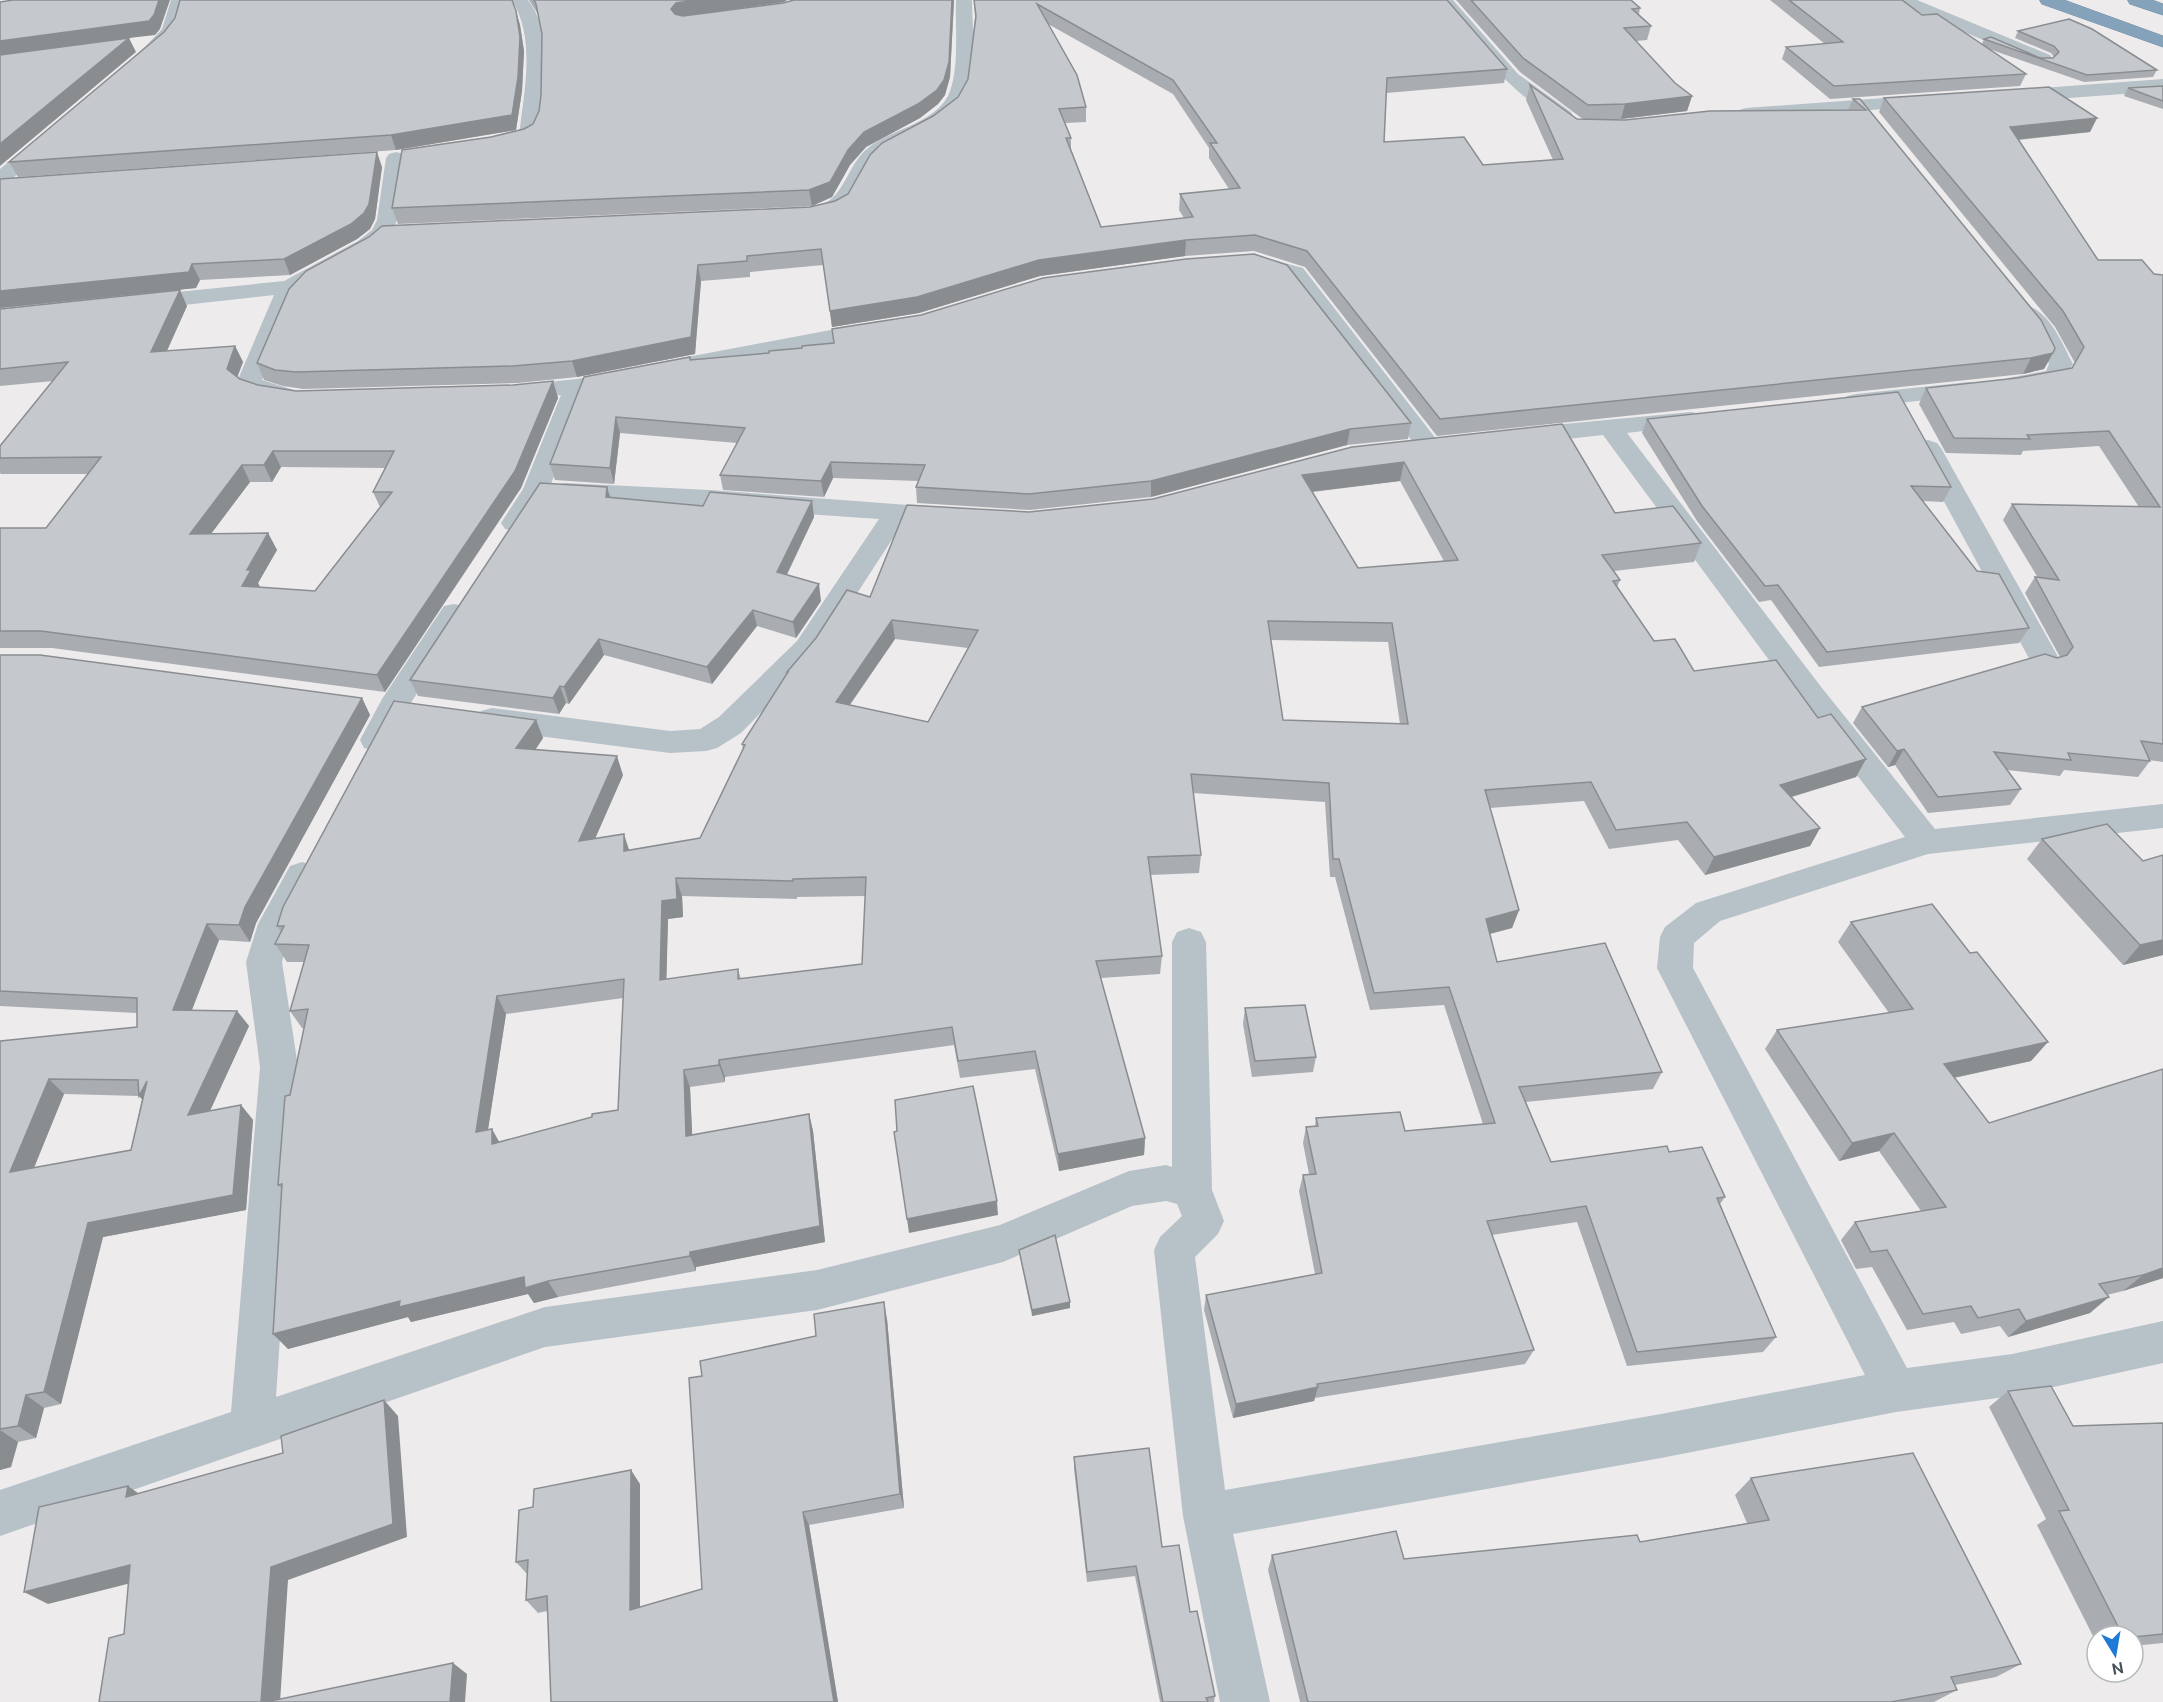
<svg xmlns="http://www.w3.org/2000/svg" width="2163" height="1702" viewBox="0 0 2163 1702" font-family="Ubuntu,sans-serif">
<rect width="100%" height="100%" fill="#eeebec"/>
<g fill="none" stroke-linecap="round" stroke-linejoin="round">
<!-- highway casing -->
<g stroke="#708da5" stroke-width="1">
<g id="highway">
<polygon points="2040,0 2064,0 2163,36 2163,47 2042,4"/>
<polygon points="2128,0 2152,0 2163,4 2163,15 2130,4"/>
</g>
</g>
<!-- street -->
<g fill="#b7c1c8" fill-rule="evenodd">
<polygon points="171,0 187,0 179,31 154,58 142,58 139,54 142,50 162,29"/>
<path d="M512 0H528C534 8 538 16 540 25 547 51 548 118 533 140L495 150 488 148 485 144 488 140 518 132 520 128C525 86 535 38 512 0Z"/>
<path d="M956 0H972C972 26 978 73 966 96 949 131 908 134 881 157 865 171 862 196 844 209 833 217 814 222 801 218L798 214 801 210C810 207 819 207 827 202 845 191 850 162 868 148 891 129 933 124 948 96 960 72 955 26 956 0Z"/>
<path d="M1436 0H1453L1518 74 1571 112 1573 116 1571 120C1540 128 1454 26 1436 0Z"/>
<polygon points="1895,0 1917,0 2050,55 2053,59 2050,63 2038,63 1897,4"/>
<polygon points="2163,79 2163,91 2015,102 2008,100 2006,96 2008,92 2015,90"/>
<polygon points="1925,95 1932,97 1934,101 1932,105 1746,120 1739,118 1737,114 1739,110 1746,108"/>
<polygon points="47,134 54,136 57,140 54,144 7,183 0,185 0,169 40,136"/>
<path d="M396 152 403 154 406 158 397 220 392 233 374 251 299 291 262 380 297 391 300 396 297 401C279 406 257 394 239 389L236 384 274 295 139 310 131 308 128 303 131 298 139 296 284 281 358 241 372 230 377 220 386 158 389 154Z"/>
<polygon points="1250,254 1303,268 1437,440 1441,445 1437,450 1428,453 1419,450 1287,278 1242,266 1239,261 1242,256"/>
<path d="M2028 306C2050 312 2063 345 2073 364L2063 381 2017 390 2008 388 2005 383 2008 378 2046 371 2049 364 2035 335 2017 313 2020 308Z"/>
<polygon points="878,321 886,323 889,328 886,333 682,372 674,370 670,365 674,360 682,358"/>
<polygon points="625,369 633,371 637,376 633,381 587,391 549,489 523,529 514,531 505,529 501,523 523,489 561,395 510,399 501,397 498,392 501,387 577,379"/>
<polygon points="1969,382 1978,384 1981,389 1978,394 1856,408 1847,406 1844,401 1847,396 1856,394"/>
<polygon points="1691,412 1700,414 1703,419 1700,424 1627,433 1822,688 1935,829 2163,804 2163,828 1928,854 1720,921 1694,943 1693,968 1907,1368 2012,1354 2163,1321 2163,1363 2012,1396 1896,1412 1661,1458 1233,1534 1270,1702 1220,1702 1183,1516 1154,1250 1160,1237 1182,1216 1177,1204 1166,1201 1132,1206 1003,1262 817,1310 545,1347 0,1536 0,1490 231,1412 260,1067 246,962 258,924 290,866 302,862 314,866 319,875 292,924 282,962 298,1067 276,1397 545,1307 817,1270 1000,1225 1129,1171 1166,1165 1172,1167 1172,942 1177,932 1189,928 1201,932 1206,942 1212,1190 1224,1221 1218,1234 1195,1257 1225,1490 1661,1414 1865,1375 1657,968 1660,937 1665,927 1696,903 1905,837 1800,702 1603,435 1522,444 1513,441 1509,436 1513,431 1522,428"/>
<polygon points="1928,440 1937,443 1941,448 2061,662 2056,669 2046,672 2036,669 2031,662 1915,448 1919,443"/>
<polygon points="565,483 710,490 948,508 957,510 961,516 957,522 948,524 904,521 817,655 741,733 717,748 706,751 670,753 492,730 481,727 477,719 481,711 492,708 670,731 700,729 719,717 797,641 879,519 556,497 552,491 556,485"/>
<polygon points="454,604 464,606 468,613 407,709 386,748 375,751 364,748 360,740 382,699 444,606"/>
</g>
<!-- highway -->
<use href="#highway" fill="#84a2b9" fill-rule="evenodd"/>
</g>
<!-- wall -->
<g fill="#a9adb1" fill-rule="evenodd">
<polygon points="529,0 787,0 784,2 683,16 954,0 950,77 945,95 938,104 920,118 866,147 850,165 832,197 812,206 398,224 392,208 491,137 524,129 533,124 539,111 541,95 542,34 539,16"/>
<path d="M974 0H1447L1507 69 1504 83 1386 93 1384 142 1483 165 1553 160 1526 100 1530 85 1577 119 1584 120 1520 72 1456 0H1631L1640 8 1639 14 1651 26 1647 40 1636 41 1675 83 1692 96 1687 111 1621 119 1588 120H1625L1848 110 1853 99H1860L2053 353 2044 369 2023 374 1437 436 1305 267 1254 251 1185 256 1040 276 919 313 832 327 823 265 750 272V277L701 281 695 354 577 377 518 383 303 389 283 386 264 380 257 363 810 207 835 201 848 194 933 116 958 97 968 79 975 17ZM1048 24 1173 94 1209 148V158L1229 189 1180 194 1179 210 1184 218 1101 227 1071 149V138L1065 123 1086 122V107Z"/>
<polygon points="1770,0 1902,0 1922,15 1982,44 1984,39 2040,58 2053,58 2054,57 2051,53 2015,38 2018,31 2157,70 2153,77 2084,82 1989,49 2026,74 2020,86 1830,99 1782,59 1786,47 1825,44"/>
<polygon points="516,11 520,25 524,51 522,91 516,130 396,150 18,177 9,162 164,32 175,18"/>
<polygon points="2163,86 2163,109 2124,96 2128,88"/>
<polygon points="1884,98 2097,118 2090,132 2019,140 2098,260 2154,274 2163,275 2163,762 2149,760 2150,761 2138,777 2064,770 2060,776 2007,770 2021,789 2010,805 1928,813 1895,765 1888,767 1853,723 1862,707 2060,657 2025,593 2035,577 2038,578 2003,520 2012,504 2139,507 2099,446 2023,451 2021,455 1946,453 1919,404 1926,388 2017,378 2072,368 2075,363 2055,327 1879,112"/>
<polygon points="382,167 375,219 370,229 357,239 290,275 200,280 196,288 0,308"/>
<path d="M187 306 167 351 235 346 243 362 237 377 240 379 258 385 296 391 513 385 553 381 558 398 521 488 385 692 52 648H0V528H46L88 474H1L0 473V446L53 381 0 386V309ZM281 467 385 468 373 492 380 507 315 591 260 587 258 583 277 550 268 533H211L250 482H272Z"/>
<polygon points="691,360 1411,423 1408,439 1347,445 1151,497 1030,510 917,503 916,487 918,481 833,478 824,497 723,490 720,475 737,443 620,433 614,484 555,480 550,464"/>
<polygon points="1647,419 1951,487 1943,502 1923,501 1977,571 2029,628 2019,643 1819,667 1771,600 1759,602 1697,521 1642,433"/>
<path d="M1352 447 1615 513 1701 543 1694 562 1614 571 1620 580 1617 587 1654 641 1694 671 1818 718 1866 759 1856 777 1792 797 1820 828 1810 846 1705 875 1678 840 1609 849 1584 801 1490 808 1519 910 1512 928 1490 934 1497 962 1662 1072 1653 1089 1526 1102 1551 1162 1669 1152 1725 1197 1720 1204 1776 1337 1763 1352 1627 1366 1577 1222 1492 1235 1534 1350 1525 1364 1315 1398 1314 1401 1233 1418 1204 1310 1206 1295 1315 1274 1299 1191 1303 1175 1309 1174 1303 1143 1306 1127 1315 1126 1316 1118 1405 1131 1483 1124 1444 1005 1370 1010 1335 877H1330L1325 802 1193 793 1201 855 1199 873 1150 875 1162 956 1160 974 1101 978 1145 1138 1144 1155 1059 1171 1035 1069 960 1078 954 1045 725 1077V1082L690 1087 692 1135 809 1114 813 1131 825 1242 696 1267V1271L558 1297 534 1303 528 1294 411 1322 408 1317 288 1349 282 1190 278 1185 290 1095 304 1028H302L290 1011 304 962H287L275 944 281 932 277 926 536 720 543 738 535 750 623 775 595 839 629 850 700 838 743 750 742 744 787 674V672L870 597 1029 512 1153 499ZM1400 481 1444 561 1358 568 1313 492ZM895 639 968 648 928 722 850 705ZM1271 640 1388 642 1400 724 1283 720ZM682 896 797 899V897L865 896 862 964 741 979 738 969 666 979 668 919 683 917ZM623 998 618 1110 499 1142 488 1129 506 1014Z"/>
<polygon points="610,497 703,506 812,501 814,517 787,575 821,601 796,638 757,626 712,684 604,655 569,704 566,703 559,714 418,696 410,680"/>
<path d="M0 655 362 698 370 715 256 923 250 942 219 940 192 1010 237 1011 249 1026 210 1111 241 1105 253 1120 246 1210 103 1237 61 1404 44 1408 36 1438 18 1442 11 1467 0 1470V1041L137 1027V1013L0 1006ZM64 1094 139 1096 142 1099 131 1150 34 1168Z"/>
<polygon points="2042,839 2143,861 2163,955 2123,965 2027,859"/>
<polygon points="1851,922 2031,1061 1954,1078 1989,1123 2163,1278 2123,1291 2107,1295 2090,1313 2008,1337 2000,1326 1961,1334 1954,1322 1907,1330 1872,1267 1856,1269 1841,1240 1855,1222 1921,1211 1879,1151 1839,1161 1765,1049 1777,1030 1889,1013 1838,942"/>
<polygon points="1245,1008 1316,1057 1313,1072 1252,1077 1243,1024"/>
<polygon points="1019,1250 1070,1302 1070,1308 1032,1316 1020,1257"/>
<polygon points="887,1319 904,1508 809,1525 838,1702 547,1611 538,1613 526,1600 527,1574 516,1562 640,1484 640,1607 702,1589 702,1376 816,1336"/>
<polygon points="2008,1391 2073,1426 2163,1423 2163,1643 2133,1646 2133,1636 2097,1636 2097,1644 2037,1525 2046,1519 1989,1407"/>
<polygon points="1074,1457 1162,1547 1190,1612 1215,1696 1214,1702 1160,1702 1135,1576 1087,1582 1074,1469"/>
<polygon points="1751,1478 2021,1664 1996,1677 1955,1685 1957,1690 1934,1702 1300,1702 1268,1570 1272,1555 1404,1559 1640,1542 1747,1523 1735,1495"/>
</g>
<!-- shaded-wall -->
<g fill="#8a8d90">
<polygon points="159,0 170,0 160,29 155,35 129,38 136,52 0,166 0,41"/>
<polygon points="697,0 787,0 784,2 679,17 674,23 671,9 676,3"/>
<polygon points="952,0 954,0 950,77 945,95 938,104 920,118 866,147 850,165 832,197 812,206 809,190 848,150"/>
<polygon points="516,11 520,25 524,51 522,91 516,130 396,150 391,135"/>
<polygon points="1692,96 1687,111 1621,119 1625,104"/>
<polygon points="2097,118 2090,132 2004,141 2010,127"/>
<polygon points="377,152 382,167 375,219 370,229 357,239 290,275 284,259"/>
<polygon points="1186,240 1185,256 1040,276 919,313 832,327 830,311 1039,260"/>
<polygon points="192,264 200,280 196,288 0,308 0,291"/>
<polygon points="698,265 701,281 695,354 577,377 572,361"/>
<polygon points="180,290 187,306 159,368 151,352"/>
<polygon points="235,346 243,362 234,386 227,369"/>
<polygon points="2053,353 2044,369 2023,374 2031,358"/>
<polygon points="553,381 558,398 521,488 385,692 377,675"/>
<polygon points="616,417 620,433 614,484 610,468"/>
<polygon points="1350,429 1347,445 1151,497 1151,481"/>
<polygon points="273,451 281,467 272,482 264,465"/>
<polygon points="831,462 833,478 824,497 821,481"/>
<polygon points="1404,462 1400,481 1300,493 1302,475"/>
<polygon points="242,465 250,482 199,550 190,534"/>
<polygon points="607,487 612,503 606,497"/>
<polygon points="812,501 814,517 780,588 777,572"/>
<polygon points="268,533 277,550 258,583 260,587 251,603 242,586 247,570"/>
<polygon points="819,584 821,601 796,638 793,622"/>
<polygon points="753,610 757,626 712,684 707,667"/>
<polygon points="892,620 895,639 839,720 836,702"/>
<polygon points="599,639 604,655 569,704 564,687"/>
<polygon points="560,686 566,703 559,714 553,698"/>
<polygon points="362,698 370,715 256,923 250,942 239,925 245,907"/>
<polygon points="536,720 543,738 524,767 516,748"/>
<polygon points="1904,749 1895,765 1888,767 1897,751"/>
<polygon points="617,756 623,775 586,859 579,841"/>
<polygon points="1866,759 1856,777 1771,803 1780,785"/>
<polygon points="1820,828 1810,846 1705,875 1714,857"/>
<polygon points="624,834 630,853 624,851"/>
<polygon points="676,878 682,896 683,917 668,919 666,998 660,980 662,901"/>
<polygon points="1519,910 1512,928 1481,936 1486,919"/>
<polygon points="207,924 219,940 186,1025 173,1010"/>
<polygon points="2163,940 2163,955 2123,965 2140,945"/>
<polygon points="497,996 506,1014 485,1149 476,1132"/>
<polygon points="237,1011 249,1026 201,1130 188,1115"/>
<polygon points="2048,1042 2031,1061 1929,1083 1944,1064"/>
<polygon points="719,1060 725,1077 725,1082 719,1065"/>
<polygon points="684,1070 690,1087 693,1153 686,1136"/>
<polygon points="49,1079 64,1094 26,1187 10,1172"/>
<polygon points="147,1081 153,1111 139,1096"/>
<polygon points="241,1105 253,1120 246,1210 103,1237 61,1404 44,1392 88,1223"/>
<polygon points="809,1114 813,1131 825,1242 696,1267 696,1271 690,1256 690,1252"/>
<polygon points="492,1129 501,1145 492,1144"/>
<polygon points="1894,1133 1879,1151 1839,1161 1852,1143"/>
<polygon points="1145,1138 1144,1155 1059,1171 1058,1154"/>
<polygon points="997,1201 998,1215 909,1233 907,1219"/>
<polygon points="2163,1268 2163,1278 2123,1291 2143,1275"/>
<polygon points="524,1277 548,1281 558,1297 534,1303 528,1294 411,1322 408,1317 288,1349 273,1334 400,1301"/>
<polygon points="2109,1297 2090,1313 2008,1337 2026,1321"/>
<polygon points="884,1302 887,1319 904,1508 900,1494"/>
<polygon points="1070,1302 1070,1308 1032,1316 1032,1310"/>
<polygon points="1318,1387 1314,1401 1233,1418 1236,1404"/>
<polygon points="26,1395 44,1408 36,1438 18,1426"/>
<polygon points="384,1400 398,1416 407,1537 288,1580 280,1702 261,1702 271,1567"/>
<polygon points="0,1430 18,1442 11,1467 0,1470"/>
<polygon points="631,1470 640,1484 640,1622 630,1610"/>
<polygon points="128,1486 148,1500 126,1497"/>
<polygon points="803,1512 809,1525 838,1702 834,1702"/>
<polygon points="130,1565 151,1578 48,1604 24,1592"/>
<polygon points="453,1663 467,1674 465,1702 450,1702"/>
</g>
<!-- building -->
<g fill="#c5c9ce" stroke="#8a8d90" stroke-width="1.5" fill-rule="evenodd">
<polygon points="13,0 159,0 154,15 149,21 0,41 0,2"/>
<polygon points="180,0 512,0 516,11 520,37 518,77 512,115 391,135 9,162 164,32 175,18"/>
<polygon points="534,0 697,0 676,3 671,9 675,14 683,16 783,3 794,0 952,0 949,62 944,80 937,90 918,104 864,132 848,150 830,182 809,190 392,208 402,150 491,137 524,129 533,124 539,111 541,95 542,34 536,4"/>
<path d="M974 0H1447L1507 69 1387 78 1384 142 1464 137 1483 165 1563 159 1530 85 1577 119 1625 120 1710 111 1866 110 1853 99H1860L2041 320 2055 348 2053 353 2031 358 1440 419 1307 251 1255 235 1186 240 1039 260 917 297 830 311 821 249 747 256V261L698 265 691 337 572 361 513 366 296 372 275 370 257 363 289 289 306 271 369 237 382 226 810 207 835 201 848 194 870 155 882 143 933 116 958 97 968 79 976 16ZM1037 4 1173 80 1217 143H1210L1240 188 1180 194 1193 217 1101 227 1066 138H1071L1059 109 1086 107 1077 75Z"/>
<polygon points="1471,0 1631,0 1640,8 1632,9 1651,26 1624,28 1675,83 1692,96 1625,104 1588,105 1523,58"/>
<polygon points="1789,0 1902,0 1922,15 1937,14 2026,74 1834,86 1786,47 1843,42"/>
<polygon points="2069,19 2092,29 2157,70 2087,75 1984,39 1991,37 2040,58 2053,58 2059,52 2054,46 2018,31"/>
<polygon points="129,38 0,144 0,55"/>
<polygon points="2163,86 2163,101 2128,88"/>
<polygon points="2049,87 2097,118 2010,127 2098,260 2142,260 2154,274 2163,275 2163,744 2141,741 2150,761 2068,753 2071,760 1994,752 2021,789 1938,797 1904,749 1897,751 1862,707 2045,654 2057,658 2067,655 2073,647 2035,577 2059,580 2012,504 2160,507 2109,431 2027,435 2030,439 1954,438 1926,388 2017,378 2072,368 2084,347 2063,311 1884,98"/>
<polygon points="377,152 369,204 364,213 351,224 284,259 192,264 189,272 0,291 0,179"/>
<polygon points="1254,254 1287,265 1411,423 1350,429 1151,481 1029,494 916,487 925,465 831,462 821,481 720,475 745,428 616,417 610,468 550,464 584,377 690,357 690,360 769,353 769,351 802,348 802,346 834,343 832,329 921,315 1043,278 1186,259"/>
<path d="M180 290 151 352 235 346 227 369 240 379 258 385 296 391 513 385 553 381 515 471 377 675 41 631H0V528H46L101 457 0 458V446L68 362 0 369V309ZM273 451H394L373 492H392L315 591 242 586 251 570H247L268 533 190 534 242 465H264Z"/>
<polygon points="1898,392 1951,487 1911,486 1977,571 1999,574 2029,628 1827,652 1778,585 1765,586 1702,506 1647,419"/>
<path d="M1562 424 1615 513 1673 506 1701 543 1602 555 1620 580 1613 581 1654 641 1675 639 1694 671 1776 660 1818 718 1831 714 1866 759 1780 785 1820 828 1714 857 1687 822 1616 830 1591 782 1485 790 1519 910 1486 919 1497 962 1605 943 1662 1072 1519 1087 1551 1162 1667 1146 1669 1152 1702 1147 1725 1197 1717 1198 1776 1337 1637 1352 1586 1206 1487 1221 1534 1350 1317 1384 1318 1387 1236 1404 1206 1295 1322 1273 1303 1175 1316 1174 1306 1127 1318 1126 1316 1118 1400 1112 1405 1131 1495 1123 1449 987 1374 993 1339 859H1333L1329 783 1191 774 1201 855 1148 857 1162 956 1096 961 1145 1138 1058 1154 1035 1051 958 1061 952 1027 719 1060V1065L684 1070 686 1136 809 1114 820 1226 690 1252V1256L548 1281 525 1288 524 1277 399 1307 400 1301 273 1334 282 1184 278 1185 285 1096 290 1095 308 1009 290 1011 309 945 275 944 284 926H277L283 907 394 701 536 720 516 748 617 756 579 841 624 834V851L700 838 745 745 742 744 788 672H787L816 638 847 590 870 597 907 505 1029 512 1153 499 1352 447ZM1404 462 1458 560 1358 568 1302 475ZM892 620 978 630 928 722 836 702ZM1268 621 1392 623 1408 724 1283 720ZM866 877 862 964 738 979V969L660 980 662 901 677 899 676 878 793 881V879ZM624 979 618 1110 592 1114V1117L492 1144V1129L476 1132 497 996Z"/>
<polygon points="540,483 607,487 606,497 703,506 710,492 812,501 777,572 819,584 793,622 753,610 707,667 599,639 564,687 560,686 553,698 410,680"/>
<path d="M0 655H40L362 698 245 907 239 925 207 924 173 1010 237 1011 188 1115 241 1105 233 1195 88 1223 44 1392 26 1395 18 1426 0 1429V1041L137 1027V998L0 991ZM49 1079 138 1080 139 1096 147 1081 131 1150 10 1172Z"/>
<polygon points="2107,824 2143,861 2163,855 2163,940 2140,945 2042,839"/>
<polygon points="1932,904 1970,953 1977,952 2048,1042 1944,1064 1989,1123 2163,1069 2163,1268 2143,1275 2099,1284 2109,1297 2026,1321 2019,1309 1978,1318 1971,1306 1923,1314 1887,1250 1871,1252 1855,1222 1946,1207 1894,1133 1852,1143 1777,1030 1913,1009 1851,922"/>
<polygon points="1305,1005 1316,1057 1255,1061 1245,1008"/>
<polygon points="973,1086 997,1201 907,1219 894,1132 897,1131 895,1100"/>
<polygon points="1055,1235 1070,1302 1032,1310 1019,1250"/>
<polygon points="884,1302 900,1494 803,1512 834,1702 551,1702 547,1596 526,1600 528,1560 516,1562 519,1510 533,1507 534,1489 631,1470 630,1610 702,1589 689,1378 702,1376 700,1361 816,1336 814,1314"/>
<polygon points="2051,1386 2073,1426 2163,1423 2163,1634 2133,1637 2133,1636 2123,1636 2059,1511 2069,1510 2008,1391"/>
<polygon points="384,1400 393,1524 271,1567 261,1702 99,1702 109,1638 124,1634 130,1565 24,1592 39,1507 128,1486 126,1497 283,1453 281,1436"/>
<polygon points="1149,1448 1162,1547 1179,1545 1190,1612 1197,1611 1215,1696 1206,1698 1208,1702 1163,1702 1136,1566 1087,1572 1074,1457"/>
<polygon points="1913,1453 2021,1664 1951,1677 1957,1690 1891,1702 1308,1702 1272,1555 1396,1531 1404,1559 1637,1535 1640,1542 1769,1520 1751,1478"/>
<polygon points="453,1663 450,1702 266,1702"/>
</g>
<!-- north arrow -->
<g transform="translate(2115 1654) rotate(169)"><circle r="28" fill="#ffffff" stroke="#b5b9bc" stroke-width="1.5"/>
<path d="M0-4.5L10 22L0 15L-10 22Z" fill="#1f7ad5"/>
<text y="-9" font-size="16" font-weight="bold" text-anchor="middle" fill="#455058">N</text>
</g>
</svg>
